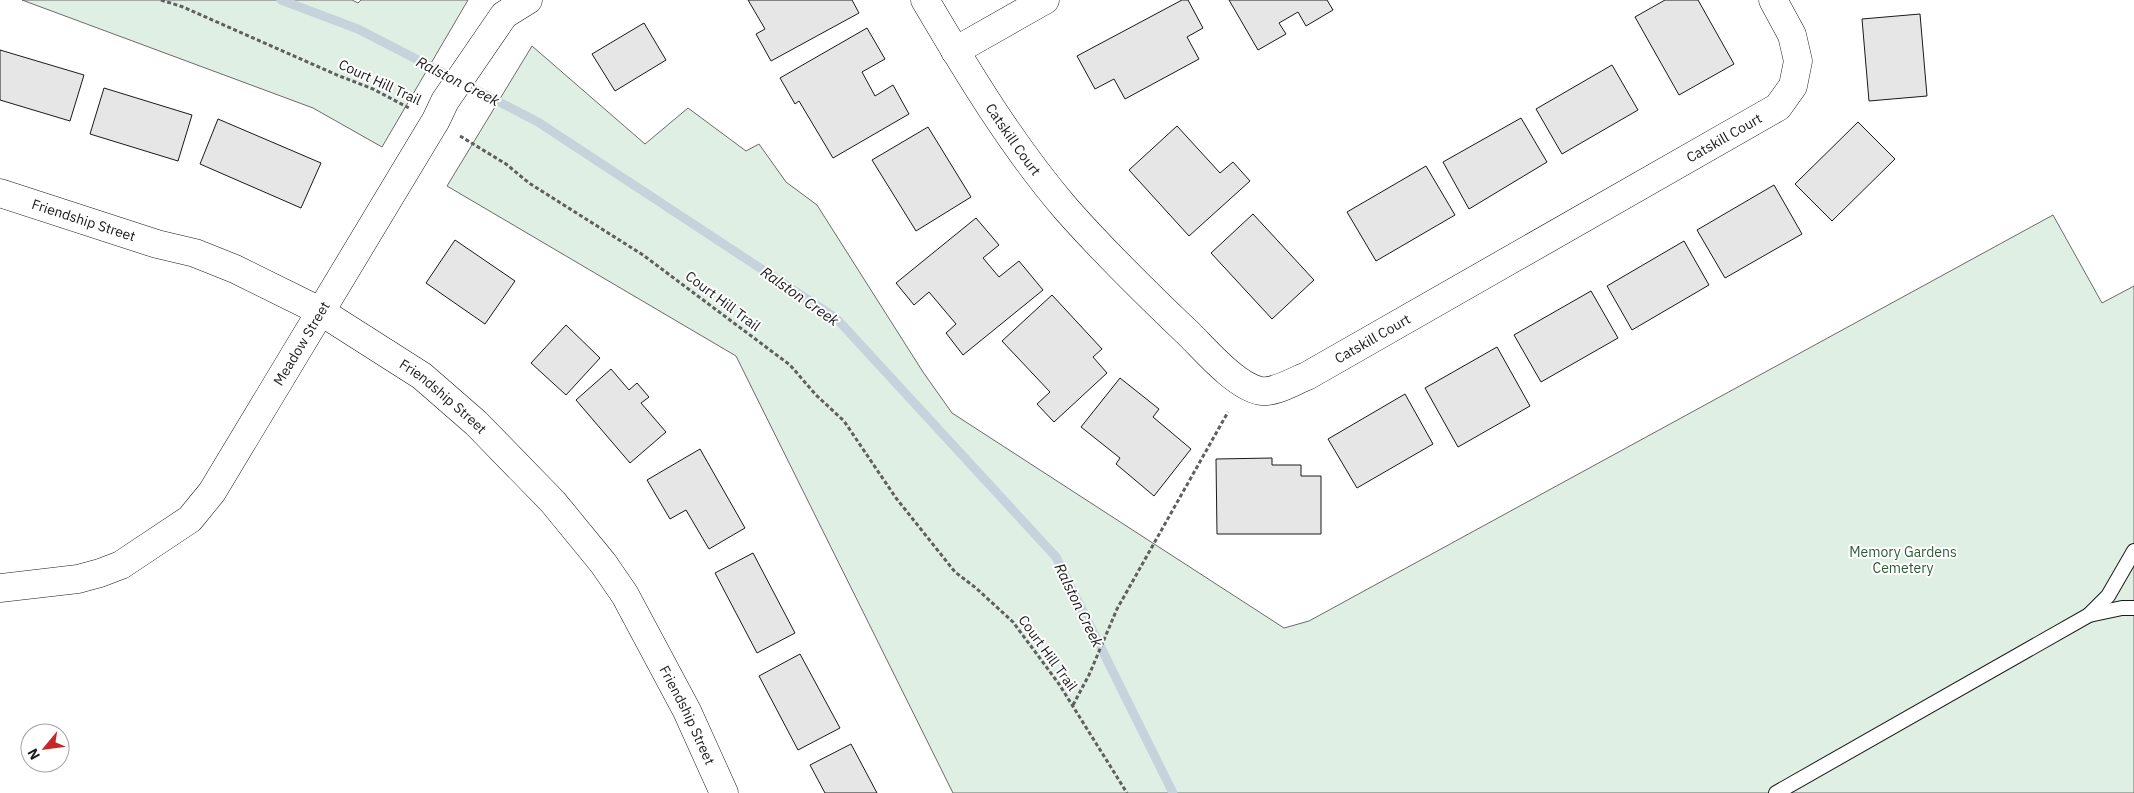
<svg xmlns="http://www.w3.org/2000/svg" width="2134" height="793" viewBox="0 0 2134 793" font-family="'IBM Plex Sans',sans-serif">
<rect width="100%" height="100%" fill="#fff"/>
<!-- green -->
<g fill="#e0efe3" stroke="#6a6a6a">
<polygon points="22,0 352,0 358,3 361,0 468,0 382,147 313,108"/>
<polygon points="532,46 645,144 688,108 746,151 759,144 786,182 817,205 923,372 952,413 1284,628 1309,621 2053,215 2102,303 2134,286 2134,793 953,793 736,356 447,186"/>
</g>
<g fill="none" stroke-linecap="round" stroke-linejoin="round">
<!-- stream -->
<polyline stroke="#c6d2dc" stroke-width="9" points="281,0 358,29 538,122 836,318 1056,557 1173,793"/>
</g>
<!-- building -->
<g fill="#e6e6e6" stroke="#1a1a1a">
<polygon points="748,0 852,0 859,13 771,61 756,34 765,29"/>
<polygon points="1182,0 1188,0 1203,28 1187,37 1199,59 1125,99 1114,79 1095,89 1077,56"/>
<polygon points="1229,0 1327,0 1333,10 1306,26 1298,12 1279,23 1286,34 1258,50"/>
<polygon points="1665,0 1698,0 1734,64 1679,95 1635,17"/>
<polygon points="1920,14 1927,96 1869,101 1862,19"/>
<polygon points="644,23 666,60 615,91 592,54"/>
<polygon points="867,28 885,59 862,72 875,96 893,85 909,114 833,158 799,101 795,104 780,78"/>
<polygon points="0,50 84,75 70,121 0,100"/>
<polygon points="1612,65 1638,110 1562,154 1536,109"/>
<polygon points="104,88 192,115 178,161 90,134"/>
<polygon points="1521,118 1547,162 1469,209 1443,162"/>
<polygon points="218,119 321,163 301,208 200,164"/>
<polygon points="1858,122 1895,159 1832,221 1795,184"/>
<polygon points="1177,126 1220,173 1233,162 1250,181 1189,236 1129,170"/>
<polygon points="928,127 971,197 916,231 872,160"/>
<polygon points="1426,166 1455,215 1376,261 1347,212"/>
<polygon points="1774,185 1802,234 1725,278 1697,230"/>
<polygon points="1253,214 1314,280 1272,319 1211,253"/>
<polygon points="976,218 999,245 983,258 999,277 1019,261 1043,290 963,355 946,333 956,324 929,292 914,305 896,283"/>
<polygon points="455,240 515,281 485,324 426,283"/>
<polygon points="1684,241 1709,285 1632,330 1607,286"/>
<polygon points="1591,291 1618,338 1541,382 1514,335"/>
<polygon points="1052,295 1102,349 1093,357 1107,373 1054,422 1037,404 1050,392 1002,341"/>
<polygon points="566,325 600,358 566,395 531,363"/>
<polygon points="1497,347 1530,406 1458,447 1425,388"/>
<polygon points="611,369 629,390 637,383 649,397 641,403 666,432 630,463 576,400"/>
<polygon points="1120,378 1159,409 1153,417 1191,449 1154,496 1116,464 1120,458 1081,427"/>
<polygon points="1405,394 1433,444 1357,488 1328,439"/>
<polygon points="700,449 745,528 709,549 686,510 670,519 647,480"/>
<polygon points="1272,458 1272,465 1301,465 1301,476 1321,476 1321,534 1217,534 1216,459"/>
<polygon points="753,553 795,633 757,653 715,573"/>
<polygon points="800,654 840,728 798,750 759,676"/>
<polygon points="851,744 877,793 825,793 810,765"/>
</g>
<g fill="none" stroke-linecap="round" stroke-linejoin="round">
<!-- service casing -->
<g stroke="#1a1a1a" stroke-width="16">
<g id="service">
<polyline points="2089,615 2108,596 2134,551"/>
<polyline points="1776,793 2089,615 2122,608 2134,608"/>
</g>
</g>
<!-- minor casing -->
<g stroke="#1a1a1a" stroke-width="29">
<g id="minor">
<path id="s1" d="M925 0C968 73 1012 146 1067 210 1106 254 1148 295 1190 335 1207 352 1237 387 1261 391 1275 393 1294 381 1307 376L1778 107 1793 86 1798 61 1792 35 1773 0"/>
<polyline points="955,51 1045,0"/>
<path id="s2" d="M0 193 157 244 195 253 235 269 320 311 422 376 476 423 553 502 603 563 625 595 687 711 724 793"/>
<path id="s3" d="M0 588 78 579 100 573 121 565 190 519 212 492 436 120 445 101 504 15 528 0"/>
</g>
</g>
<!-- path -->
<g stroke="#5f5f5f" stroke-width="3" stroke-dasharray="4 2.5" stroke-linecap="butt">
<polyline points="161,0 183,7 337,75 373,89 409,108"/>
<polyline points="460,136 506,164 529,183 643,255 790,365 816,395 844,421 896,498 955,572 976,588 1013,622 1059,684 1127,793"/>
<polyline points="1073,705 1089,675 1117,609 1228,412"/>
</g>
<!-- service -->
<use href="#service" stroke="#fff" stroke-width="14"/>
<!-- minor -->
<use href="#minor" stroke="#fff" stroke-width="28"/>
</g>
<g text-anchor="middle" dominant-baseline="central" stroke-width="4" stroke-linejoin="round" paint-order="stroke">
<!-- street labels -->
<g font-size="14" fill="#1a1a1a" stroke="#fff">
<text transform="translate(380 82) rotate(25)">Court Hill Trail</text>
<text stroke="none"><textPath href="#s1" startOffset="165">Catskill Court</textPath></text>
<text stroke="none"><textPath href="#s1" startOffset="1050">Catskill Court</textPath></text>
<text stroke="none"><textPath href="#s2" startOffset="88">Friendship Street</textPath></text>
<text transform="translate(723 301) rotate(37)">Court Hill Trail</text>
<text stroke="none"><textPath href="#s1" startOffset="645">Catskill Court</textPath></text>
<text stroke="none"><textPath href="#s3" startOffset="415">Meadow Street</textPath></text>
<text stroke="none"><textPath href="#s2" startOffset="492">Friendship Street</textPath></text>
<text transform="translate(1048 653) rotate(54)">Court Hill Trail</text>
<text stroke="none"><textPath href="#s2" startOffset="898">Friendship Street</textPath></text>
</g>
<!-- park labels -->
<g font-size="14" fill="#2b5a34" stroke="#fff">
<text x="1903" y="552">Memory Gardens<tspan x="1903" dy="16">Cemetery</tspan></text>
</g>
<!-- water labels -->
<g font-size="15" font-style="italic" fill="#1a1a1a" stroke="#fff">
<text transform="translate(458 81) rotate(27)">Ralston Creek</text>
<text transform="translate(800 296) rotate(35)">Ralston Creek</text>
<text transform="translate(1079 605) rotate(64)">Ralston Creek</text>
</g>
</g>
<!-- north arrow -->
<g transform="translate(45 748) rotate(241)"><circle r="24" fill="#ffffff" stroke="#a3a3a3"/>
<path d="M0-4L9 19L0 12L-9 19Z" fill="#c62828"/>
<text y="-8" font-size="14" font-weight="bold" text-anchor="middle" fill="#1a1a1a">N</text>
</g>
</svg>
